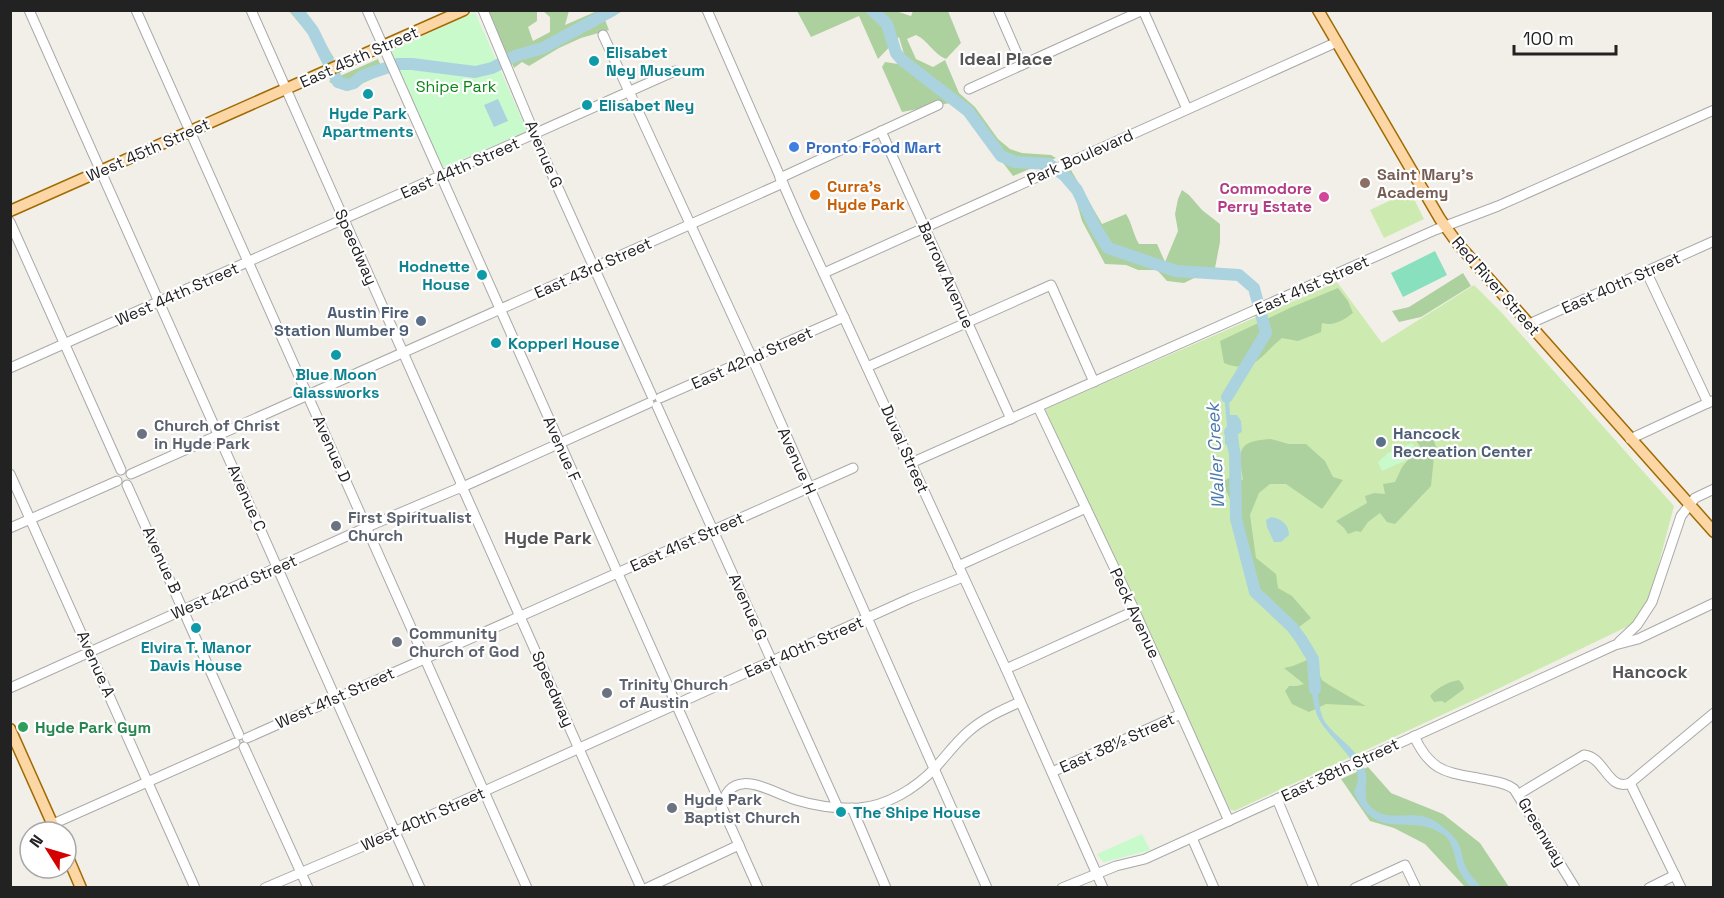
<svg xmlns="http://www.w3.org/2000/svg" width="1724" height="898" viewBox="0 0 1724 898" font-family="'Space Grotesk',sans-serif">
<rect width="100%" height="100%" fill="#f2efe9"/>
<!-- grass -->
<g fill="#cdebb0">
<polygon points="1410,191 1424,219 1384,238 1370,210"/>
<polygon points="1337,282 1382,343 1474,285 1502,313 1674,506 1645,616 1641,620 1485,695 1234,811 1230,809 1045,409"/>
</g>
<!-- forest -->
<g fill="#add19e">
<polygon points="489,10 537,11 537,21 528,27 533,41 550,32 550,17 543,11 569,11 565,25 597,11 623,11 605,20 609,30 581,38 559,48 529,66 522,62 514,68 487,12"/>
<path d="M893 10 911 16 913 11H948L961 43 946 59C933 54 928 40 916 35L907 39 916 59 933 67 945 60 959 93 975 107 998 139 1010 149 1022 153 1051 155 1056 158 1013 176 969 118 950 103 902 112 882 67 885 62 898 64 906 61 899 37 878 59 859 16 811 37 797 11Z"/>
<polygon points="289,11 305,11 334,58 323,63 311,37"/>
<path d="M378 59 384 73C368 80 344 98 329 81Z"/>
<path d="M1071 170 1102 224 1126 214C1132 223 1133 234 1139 244H1157L1165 262 1178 231 1175 214 1178 199 1182 190 1189 195 1202 210 1220 224V242L1215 268 1184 283 1167 281 1157 270H1138L1126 265 1105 264 1082 221 1074 193 1059 176Z"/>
<polygon points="1463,273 1471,286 1421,317 1399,322 1392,311 1409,307"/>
<path d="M1338 288 1348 301 1353 313C1342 321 1335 326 1322 323L1321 332 1298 341 1282 338C1261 355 1254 375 1224 363L1220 341 1292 307Z"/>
<polygon points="1426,434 1432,435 1437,450 1434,457 1431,486 1395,524 1387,522 1380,513 1368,522 1361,532 1356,531 1348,534 1344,528 1336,521 1367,503 1365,496 1374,493 1385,494 1383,484 1395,482 1402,467 1420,446 1417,442 1418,437"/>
<path d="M1271 439 1289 444H1306L1325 461 1333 477 1343 480 1322 509 1286 484H1270L1259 493 1250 515 1256 558 1276 574 1278 588 1292 596 1311 618 1291 633 1251 592 1234 528 1231 501 1222 482 1231 477 1243 480C1238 450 1237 441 1271 439Z"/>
<path d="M1307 660 1319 665C1319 670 1319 675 1322 680 1328 685 1357 701 1366 706L1326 704 1309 712 1292 704 1285 691 1289 686H1297L1304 684 1284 668 1293 666Z"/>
<path d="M1459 680 1463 685 1464 689 1445 703 1442 701 1434 702 1430 696C1438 687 1448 682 1459 680Z"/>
<polygon points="1368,767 1391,793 1443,814 1480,843 1509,887 1465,887 1425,844 1394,828 1370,821 1341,779"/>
</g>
<!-- park -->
<g fill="#c8facc">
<polygon points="475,12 527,131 440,169 388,52"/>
<polygon points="1412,443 1420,454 1382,471 1378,462 1388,453"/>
<polygon points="1142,834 1150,850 1105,862 1103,862 1097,854"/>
</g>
<!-- pitch -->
<polygon fill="#88e0be" points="1435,251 1447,275 1403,297 1391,273"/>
<!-- water -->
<g fill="#aad3df">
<polygon points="498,99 508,121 494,127 484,105"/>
<polygon points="1230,383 1234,383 1235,386 1229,400 1230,415 1237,415 1241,421 1242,432 1238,434 1239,445 1230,447 1225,444 1225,429 1227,426 1224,394"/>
<path d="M1271 517C1281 518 1289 525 1289 535L1281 542H1274L1267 527 1266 520Z"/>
<path d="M1309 673 1315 674 1317 677C1318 690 1318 711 1325 722 1338 740 1359 749 1365 771 1369 782 1361 797 1370 806 1385 824 1412 809 1431 819 1442 825 1455 835 1460 847 1462 853 1462 859 1465 865 1468 873 1476 881 1481 887H1471C1466 882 1461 875 1458 868 1454 857 1454 843 1444 835 1411 811 1376 845 1354 792 1356 787 1358 782 1358 778 1357 756 1325 735 1317 715 1312 702 1312 687 1309 673Z"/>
</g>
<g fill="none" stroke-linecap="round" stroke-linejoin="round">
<!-- river -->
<g stroke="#aad3df" stroke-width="12">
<polyline points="297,10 313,31 338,82 347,85 354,83 362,76 398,64 412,64 475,72 492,68 515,56 543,48 613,10"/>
<polyline points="872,10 887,24 896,53 902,60 968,111 1001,156 1015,162 1049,164 1065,176 1077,190 1095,227 1108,248 1176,271 1239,275 1254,288 1266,333 1227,397"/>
<polyline points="1230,432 1235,454 1236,519 1255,592 1292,627 1301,639 1313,659 1315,689"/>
</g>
<!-- minor casing -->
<g stroke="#a9a9a9" stroke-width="11">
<g id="minor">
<polyline points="29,10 420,888"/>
<polyline points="136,10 527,888"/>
<polyline points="251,10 461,483 459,488 464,491 641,888"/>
<polyline points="367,10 758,888"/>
<polyline points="483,10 545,159 652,396"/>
<polyline points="707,10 799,220 1006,669 1103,888"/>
<polyline points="998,10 1022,65"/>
<polyline points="1143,10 1187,109"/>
<polyline points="603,35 752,358 987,888"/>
<polyline points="969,89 1143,10"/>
<polyline points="881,131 1011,419"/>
<polyline points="780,178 938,105"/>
<polyline points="10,222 121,470"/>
<polyline points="1646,271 1708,403"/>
<polyline points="824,273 1337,42"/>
<polyline points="1529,324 1714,241"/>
<polyline points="867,367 1051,285 1094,382"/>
<polyline points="10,368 675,71"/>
<polyline points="660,398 844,317"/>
<polyline points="657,406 838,808"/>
<polyline points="1038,407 1132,605 1229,821"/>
<polyline points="1630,439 1712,401"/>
<polyline points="911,463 1435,230 1498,206 1714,110"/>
<polyline points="10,474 195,888"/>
<polyline points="131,474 783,183"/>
<polyline points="127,485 239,735"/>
<polyline points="467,485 649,403"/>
<polyline points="10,528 117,481"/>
<polyline points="958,566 1086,508"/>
<polyline points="1619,642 1637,625 1652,602 1681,516 1695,498 1714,489"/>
<polyline points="1006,669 1134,611"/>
<polyline points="10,688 367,527 459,488"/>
<path d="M1414 736C1432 775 1449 772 1487 780 1497 782 1506 783 1514 789L1575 888"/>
<polyline points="247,738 853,468"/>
<polyline points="244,747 308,888"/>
<polyline points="1052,772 1181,714"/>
<polyline points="1630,783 1681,888"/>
<path d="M1519 794 1584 755C1605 757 1608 792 1630 783L1714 713"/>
<polyline points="1277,799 1314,888"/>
<polyline points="852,808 886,888"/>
<path d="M721 809C730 763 770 792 796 800 816 806 838 809 859 808 887 806 916 788 935 768 946 756 956 742 969 731 984 718 1002 710 1020 702"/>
<polyline points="53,824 235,743"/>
<polyline points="1192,838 1214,888"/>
<polyline points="265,888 361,847 911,598 963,577"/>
<polyline points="647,888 739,845"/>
<polyline points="1062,888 1116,866 1145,859 1615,645 1638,639 1714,603"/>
<polyline points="1355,888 1405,865 1416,888"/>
<polyline points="1649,888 1675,875"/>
</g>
</g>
<!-- major casing -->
<g stroke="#a06b00" stroke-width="13">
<g id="major">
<polyline points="1318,10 1440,219 1458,244 1714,532"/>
<polyline points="10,211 464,10"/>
<polyline points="10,729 56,832"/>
<polyline points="66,853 81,888"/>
</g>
</g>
<!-- minor -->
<use href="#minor" stroke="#fff" stroke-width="9"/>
<!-- major -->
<use href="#major" stroke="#fcd6a4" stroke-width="10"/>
</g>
<!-- markers -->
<g fill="#0f9aa8" stroke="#fff" stroke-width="2">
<circle cx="594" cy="61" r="6"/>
<circle cx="368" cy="94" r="6"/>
<circle cx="587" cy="105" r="6"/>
<circle cx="482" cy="275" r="6"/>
<circle cx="496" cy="343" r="6"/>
<circle cx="336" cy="355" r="6"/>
<circle cx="196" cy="628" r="6"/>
<circle cx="841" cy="812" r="6"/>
</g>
<circle fill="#3f7fe0" stroke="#fff" stroke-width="2" cx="794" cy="147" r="6"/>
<circle fill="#8d6e63" stroke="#fff" stroke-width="2" cx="1365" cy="183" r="6"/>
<circle fill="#e8710a" stroke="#fff" stroke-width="2" cx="815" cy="195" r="6"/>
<circle fill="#d1479c" stroke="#fff" stroke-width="2" cx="1324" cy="197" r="6"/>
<g fill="#5c6f8a" stroke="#fff" stroke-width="2">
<circle cx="421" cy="321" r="6"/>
<circle cx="1381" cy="442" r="6"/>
</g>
<g fill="#6b7280" stroke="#fff" stroke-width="2">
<circle cx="142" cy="434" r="6"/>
<circle cx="336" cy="526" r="6"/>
<circle cx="397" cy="642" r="6"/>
<circle cx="607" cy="693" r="6"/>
<circle cx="672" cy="808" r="6"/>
</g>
<circle fill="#2e9e5b" stroke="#fff" stroke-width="2" cx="23" cy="727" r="6"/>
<g text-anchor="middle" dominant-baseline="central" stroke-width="4.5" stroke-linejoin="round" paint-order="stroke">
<!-- culture labels -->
<g font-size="16" font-weight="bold" fill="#0d838f" stroke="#fff" text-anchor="start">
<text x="606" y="52">Elisabet<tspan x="606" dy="18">Ney Museum</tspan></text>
<text x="599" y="105">Elisabet Ney</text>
<text x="368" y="113" text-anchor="middle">Hyde Park<tspan x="368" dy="18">Apartments</tspan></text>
<text x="470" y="266" text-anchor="end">Hodnette<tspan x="470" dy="18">House</tspan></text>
<text x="508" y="343">Kopperl House</text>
<text x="336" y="374" text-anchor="middle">Blue Moon<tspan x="336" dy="18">Glassworks</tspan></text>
<text x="196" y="647" text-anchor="middle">Elvira T. Manor<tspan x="196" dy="18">Davis House</tspan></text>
<text x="853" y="812">The Shipe House</text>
</g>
<!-- street labels -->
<g font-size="16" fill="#222" stroke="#fff">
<text transform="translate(359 57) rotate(-24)">East 45th Street</text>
<text transform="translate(148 150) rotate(-24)">West 45th Street</text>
<text transform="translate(544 154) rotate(67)">Avenue G</text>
<text transform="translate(1080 157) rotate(-24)">Park Boulevard</text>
<text transform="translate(460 168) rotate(-24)">East 44th Street</text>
<text transform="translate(356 247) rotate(66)">Speedway</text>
<text transform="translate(593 268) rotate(-24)">East 43rd Street</text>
<text transform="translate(946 275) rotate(66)">Barrow Avenue</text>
<text transform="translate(1621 283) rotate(-24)">East 40th Street</text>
<text transform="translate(1312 285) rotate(-24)">East 41st Street</text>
<text transform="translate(1496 286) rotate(49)">Red River Street</text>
<text transform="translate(177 294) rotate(-24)">West 44th Street</text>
<text transform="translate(752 358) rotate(-24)">East 42nd Street</text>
<text transform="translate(332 449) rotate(66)">Avenue D</text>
<text transform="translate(562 449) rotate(66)">Avenue F</text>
<text transform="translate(905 449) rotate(66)">Duval Street</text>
<text transform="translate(797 461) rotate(66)">Avenue H</text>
<text transform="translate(247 498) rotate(66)">Avenue C</text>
<text transform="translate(687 542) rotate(-24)">East 41st Street</text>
<text transform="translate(162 560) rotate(66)">Avenue B</text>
<text transform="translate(234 587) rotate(-24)">West 42nd Street</text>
<text transform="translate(748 607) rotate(66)">Avenue G</text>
<text transform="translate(1135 613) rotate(65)">Peck Avenue</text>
<text transform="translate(804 647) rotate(-24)">East 40th Street</text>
<text transform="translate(96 664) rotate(66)">Avenue A</text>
<text transform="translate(553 689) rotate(66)">Speedway</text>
<text transform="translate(335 698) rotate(-24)">West 41st Street</text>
<text transform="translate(1117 743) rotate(-24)">East 38½ Street</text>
<text transform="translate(1340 770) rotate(-25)">East 38th Street</text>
<text transform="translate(423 819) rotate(-24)">West 40th Street</text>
<text transform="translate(1542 832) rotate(59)">Greenway</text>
</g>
<!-- park labels -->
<g font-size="16" fill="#0c8416" stroke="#fff">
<text x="456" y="86">Shipe Park</text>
</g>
<!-- shop labels -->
<g font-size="16" font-weight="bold" fill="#366cbe" stroke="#fff" text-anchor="start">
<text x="806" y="147">Pronto Food Mart</text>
</g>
<!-- education labels -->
<g font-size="16" font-weight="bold" fill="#785e54" stroke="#fff" text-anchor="start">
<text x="1377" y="174">Saint Mary's<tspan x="1377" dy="18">Academy</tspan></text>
</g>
<!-- food labels -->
<g font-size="16" font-weight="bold" fill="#c56008" stroke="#fff" text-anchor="start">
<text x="827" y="186">Curra's<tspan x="827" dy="18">Hyde Park</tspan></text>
</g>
<!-- hotel labels -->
<g font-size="16" font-weight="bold" fill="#b23c85" stroke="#fff" text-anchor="end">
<text x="1312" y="188">Commodore<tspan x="1312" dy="18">Perry Estate</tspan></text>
</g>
<!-- service labels -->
<g font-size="16" font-weight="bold" fill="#4e5e75" stroke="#fff" text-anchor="end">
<text x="409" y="312">Austin Fire<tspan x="409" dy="18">Station Number 9</tspan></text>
<text x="1393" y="433" text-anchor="start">Hancock<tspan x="1393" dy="18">Recreation Center</tspan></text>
</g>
<!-- worship labels -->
<g font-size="16" font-weight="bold" fill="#5b616d" stroke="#fff" text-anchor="start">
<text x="154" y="425">Church of Christ<tspan x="154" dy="18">in Hyde Park</tspan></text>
<text x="348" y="517">First Spiritualist<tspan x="348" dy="18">Church</tspan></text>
<text x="409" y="633">Community<tspan x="409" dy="18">Church of God</tspan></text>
<text x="619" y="684">Trinity Church<tspan x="619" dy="18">of Austin</tspan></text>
<text x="684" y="799">Hyde Park<tspan x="684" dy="18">Baptist Church</tspan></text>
</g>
<!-- leisure labels -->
<g font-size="16" font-weight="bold" fill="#27864d" stroke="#fff" text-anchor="start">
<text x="35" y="727">Hyde Park Gym</text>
</g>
<!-- neighbourhood labels -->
<g font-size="18" font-weight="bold" fill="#555" stroke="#fff">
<text x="1006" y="58">Ideal Place</text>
<text x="548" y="537">Hyde Park</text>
<text x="1650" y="671">Hancock</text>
</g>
<!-- water labels -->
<g font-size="18" font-style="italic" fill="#4a7aab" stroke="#fff">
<text transform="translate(1215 456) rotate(-93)">Waller Creek</text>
</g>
</g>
<!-- border -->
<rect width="1724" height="898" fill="none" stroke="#222222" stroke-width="24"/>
<!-- north arrow -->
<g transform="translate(48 850) rotate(307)"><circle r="28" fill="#ffffff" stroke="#a7a7a7" stroke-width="1.5"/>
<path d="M0-4.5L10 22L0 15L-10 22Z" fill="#d40000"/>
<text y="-9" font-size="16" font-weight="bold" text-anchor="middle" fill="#222222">N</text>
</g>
<!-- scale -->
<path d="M1514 45v9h102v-9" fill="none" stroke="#222222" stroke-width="3"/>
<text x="1523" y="45" font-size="18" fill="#222222" stroke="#ffffff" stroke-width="4.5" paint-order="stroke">100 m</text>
</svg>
